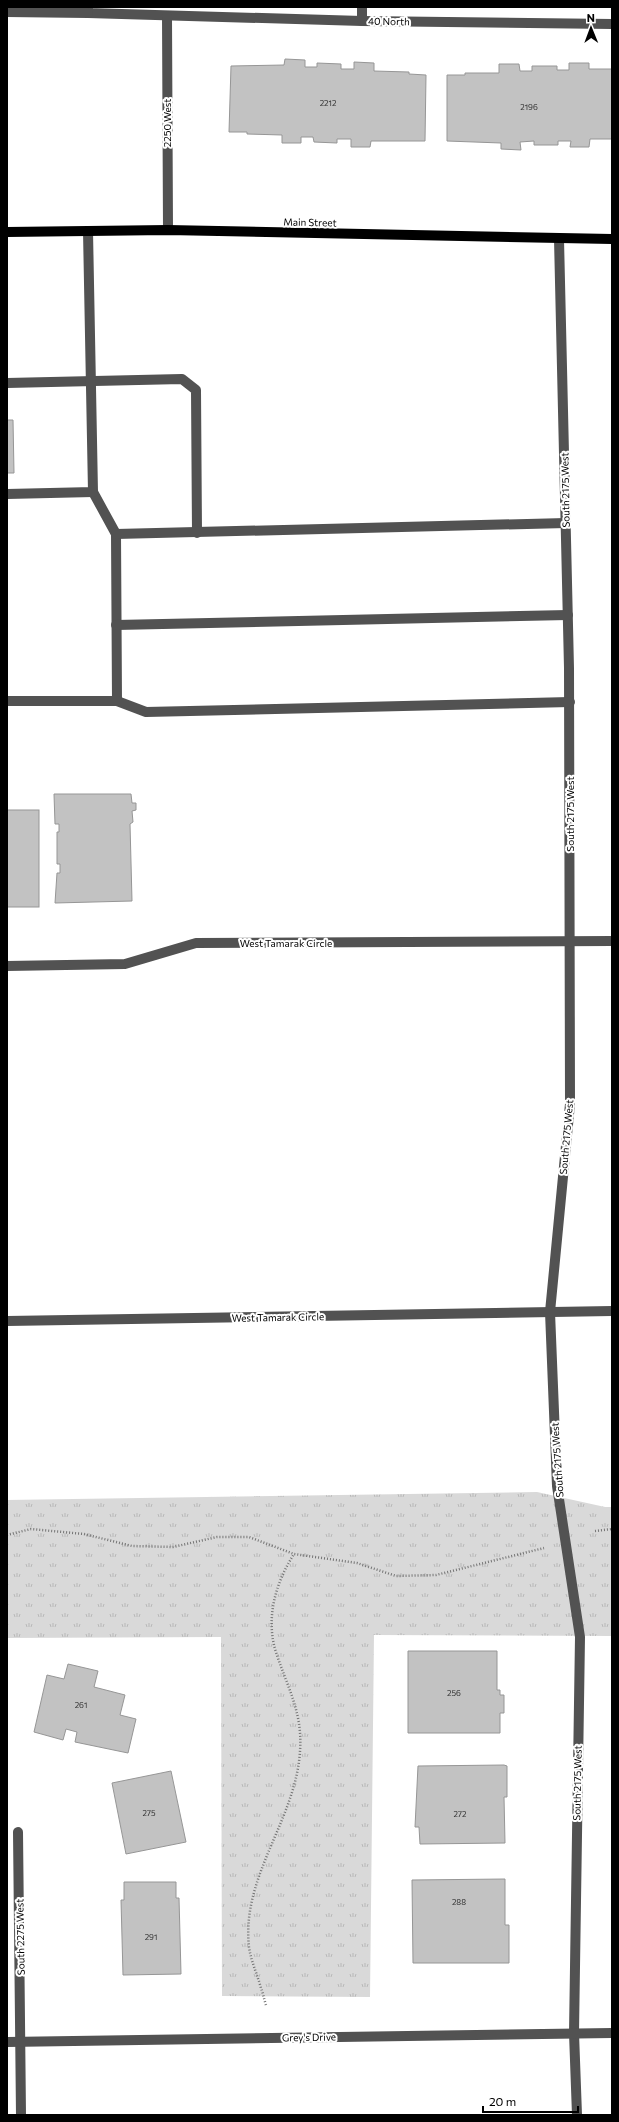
<svg xmlns="http://www.w3.org/2000/svg" width="619" height="2122" viewBox="0 0 619 2122" font-family="Commissioner,sans-serif">
<defs>
<pattern id="grass-tufts" width="24" height="20" patternUnits="userSpaceOnUse"><rect width="24" height="20" fill="#d9d9d9"/><path d="M3 7l-1-3M5 7V3M7 7l1-3M15 17l-1-3M17 17v-4M19 17l1-3" fill="none" stroke="#b8b8b8"/></pattern>
</defs>
<rect width="100%" height="100%" fill="#fff"/>
<!-- grass -->
<polygon fill="url(#grass-tufts)" points="537,1492 605,1507 612,1507 612,1636 374,1635 370,1997 222,1996 221,1637 7,1638 7,1500"/>
<!-- building -->
<g fill="#c2c2c2" stroke="#969696">
<polygon points="285,59 305,60 305,67 317,67 317,63 341,64 341,69 354,69 354,62 374,63 374,71 409,72 409,74 426,75 425,141 371,141 370,147 351,147 351,139 337,139 337,143 314,142 313,137 301,137 301,143 282,143 282,135 247,134 247,132 229,132 231,66 284,65"/>
<polygon points="569,63 589,63 589,69 612,69 612,139 590,139 589,147 570,147 571,141 558,141 558,145 534,145 534,141 520,142 521,150 501,149 501,143 447,141 447,75 465,75 465,73 499,73 499,64 519,64 520,71 532,71 532,66 557,66 557,70 569,70"/>
<polygon points="7,420 13,420 14,473 7,473"/>
<polygon points="54,794 131,794 132,803 136,803 136,810 132,811 133,822 130,824 132,901 55,903 57,873 60,873 60,864 57,864 57,832 59,832 59,824 55,824"/>
<rect x="7" y="810" width="32" height="97"/>
<polygon points="408,1651 497,1651 497,1690 500,1690 500,1695 504,1695 504,1713 500,1713 500,1733 408,1733"/>
<polygon points="68,1664 98,1671 94,1687 125,1695 120,1715 136,1719 128,1753 75,1742 77,1732 66,1729 63,1740 34,1732 47,1675 64,1679"/>
<polygon points="504,1765 507,1766 507,1797 504,1797 505,1843 420,1844 419,1827 415,1827 418,1766"/>
<polygon points="171,1771 186,1842 126,1854 112,1783"/>
<polygon points="505,1879 505,1925 509,1925 509,1963 413,1963 412,1880"/>
<polygon points="124,1882 176,1882 176,1898 179,1898 181,1974 123,1975 121,1900 124,1900"/>
</g>
<g fill="none" stroke-linecap="round" stroke-linejoin="round">
<!-- path -->
<g stroke="#747474" stroke-width="2.5" stroke-dasharray="1 2" stroke-linecap="butt">
<polyline points="595,1531 612,1529"/>
<polyline points="7,1535 31,1529 84,1534 132,1546 173,1547 217,1537 249,1537 294,1554 357,1563 396,1576 436,1575 544,1548"/>
<path d="M266 2005C264 1999 263 1993 261 1988 257 1974 251 1961 249 1947 241 1876 296 1820 300 1751 303 1711 286 1685 275 1649 266 1616 276 1582 294 1554"/>
</g>
<!-- minor -->
<g stroke="#525252" stroke-width="10">
<polyline points="88,7 88,13 362,21 612,24"/>
<polyline points="362,7 362,21"/>
<polyline points="7,12 88,13"/>
<polyline points="167,16 168,230"/>
<polyline points="559,239 569,668 570,1104 550,1312 557,1486 580,1637 574,2033 577,2115"/>
<polyline points="7,383 182,379 196,390 197,533"/>
<polyline points="93,492 116,534 117,701"/>
<polyline points="7,494 93,492 88,231"/>
<polyline points="116,534 566,523"/>
<polyline points="116,625 568,615"/>
<polyline points="7,701 117,701 146,712 570,702"/>
<polyline points="7,966 125,964 196,943 612,941"/>
<polyline points="7,1321 612,1311"/>
<polyline points="18,1832 21,2115"/>
<polyline points="7,2042 612,2033"/>
</g>
<!-- major -->
<polyline stroke="#000" stroke-width="10" points="7,232 168,230 612,239"/>
</g>
<g text-anchor="middle" dominant-baseline="central" stroke-width="4" stroke-linejoin="round" paint-order="stroke">
<!-- number labels -->
<g font-size="8" fill="#303030">
<text x="328" y="103">2212</text>
<text x="529" y="107">2196</text>
<text x="454" y="1693">256</text>
<text x="81" y="1705">261</text>
<text x="149" y="1813">275</text>
<text x="460" y="1814">272</text>
<text x="459" y="1902">288</text>
<text x="151" y="1937">291</text>
</g>
<!-- street labels -->
<g font-size="10" fill="#000" stroke="#fff">
<text transform="translate(389 21) rotate(1)">40 North</text>
<text transform="translate(167 123) rotate(-90)">2250 West</text>
<text transform="translate(310 222) rotate(1)">Main Street</text>
<text transform="translate(565 490) rotate(-91)">South 2175 West</text>
<text transform="translate(570 814) rotate(-90)">South 2175 West</text>
<text x="286" y="943">West Tamarak Circle</text>
<text transform="translate(566 1137) rotate(-85)">South 2175 West</text>
<text transform="translate(278 1317) rotate(-1)">West Tamarak Circle</text>
<text transform="translate(557 1460) rotate(-94)">South 2175 West</text>
<text transform="translate(577 1783) rotate(-89)">South 2175 West</text>
<text transform="translate(20 1937) rotate(-91)">South 2275 West</text>
<text transform="translate(309 2037) rotate(-1)">Grey's Drive</text>
</g>
</g>
<!-- border -->
<rect width="619" height="2122" fill="none" stroke="#000000" stroke-width="16"/>
<!-- north arrow -->
<g transform="translate(591 28) rotate(359)" stroke="#ffffff" stroke-width="3" paint-order="stroke">
<path d="M0-3L7 15L0 10L-7 15Z" fill="#000000"/>
<text y="-6" font-size="11" font-weight="bold" text-anchor="middle" fill="#000000">N</text>
</g>
<!-- scale -->
<path d="M483 2106v6h95v-6" fill="none" stroke="#000000" stroke-width="2"/>
<text x="489" y="2106" font-size="12" fill="#000000" stroke="#ffffff" stroke-width="3" paint-order="stroke">20 m</text>
</svg>
